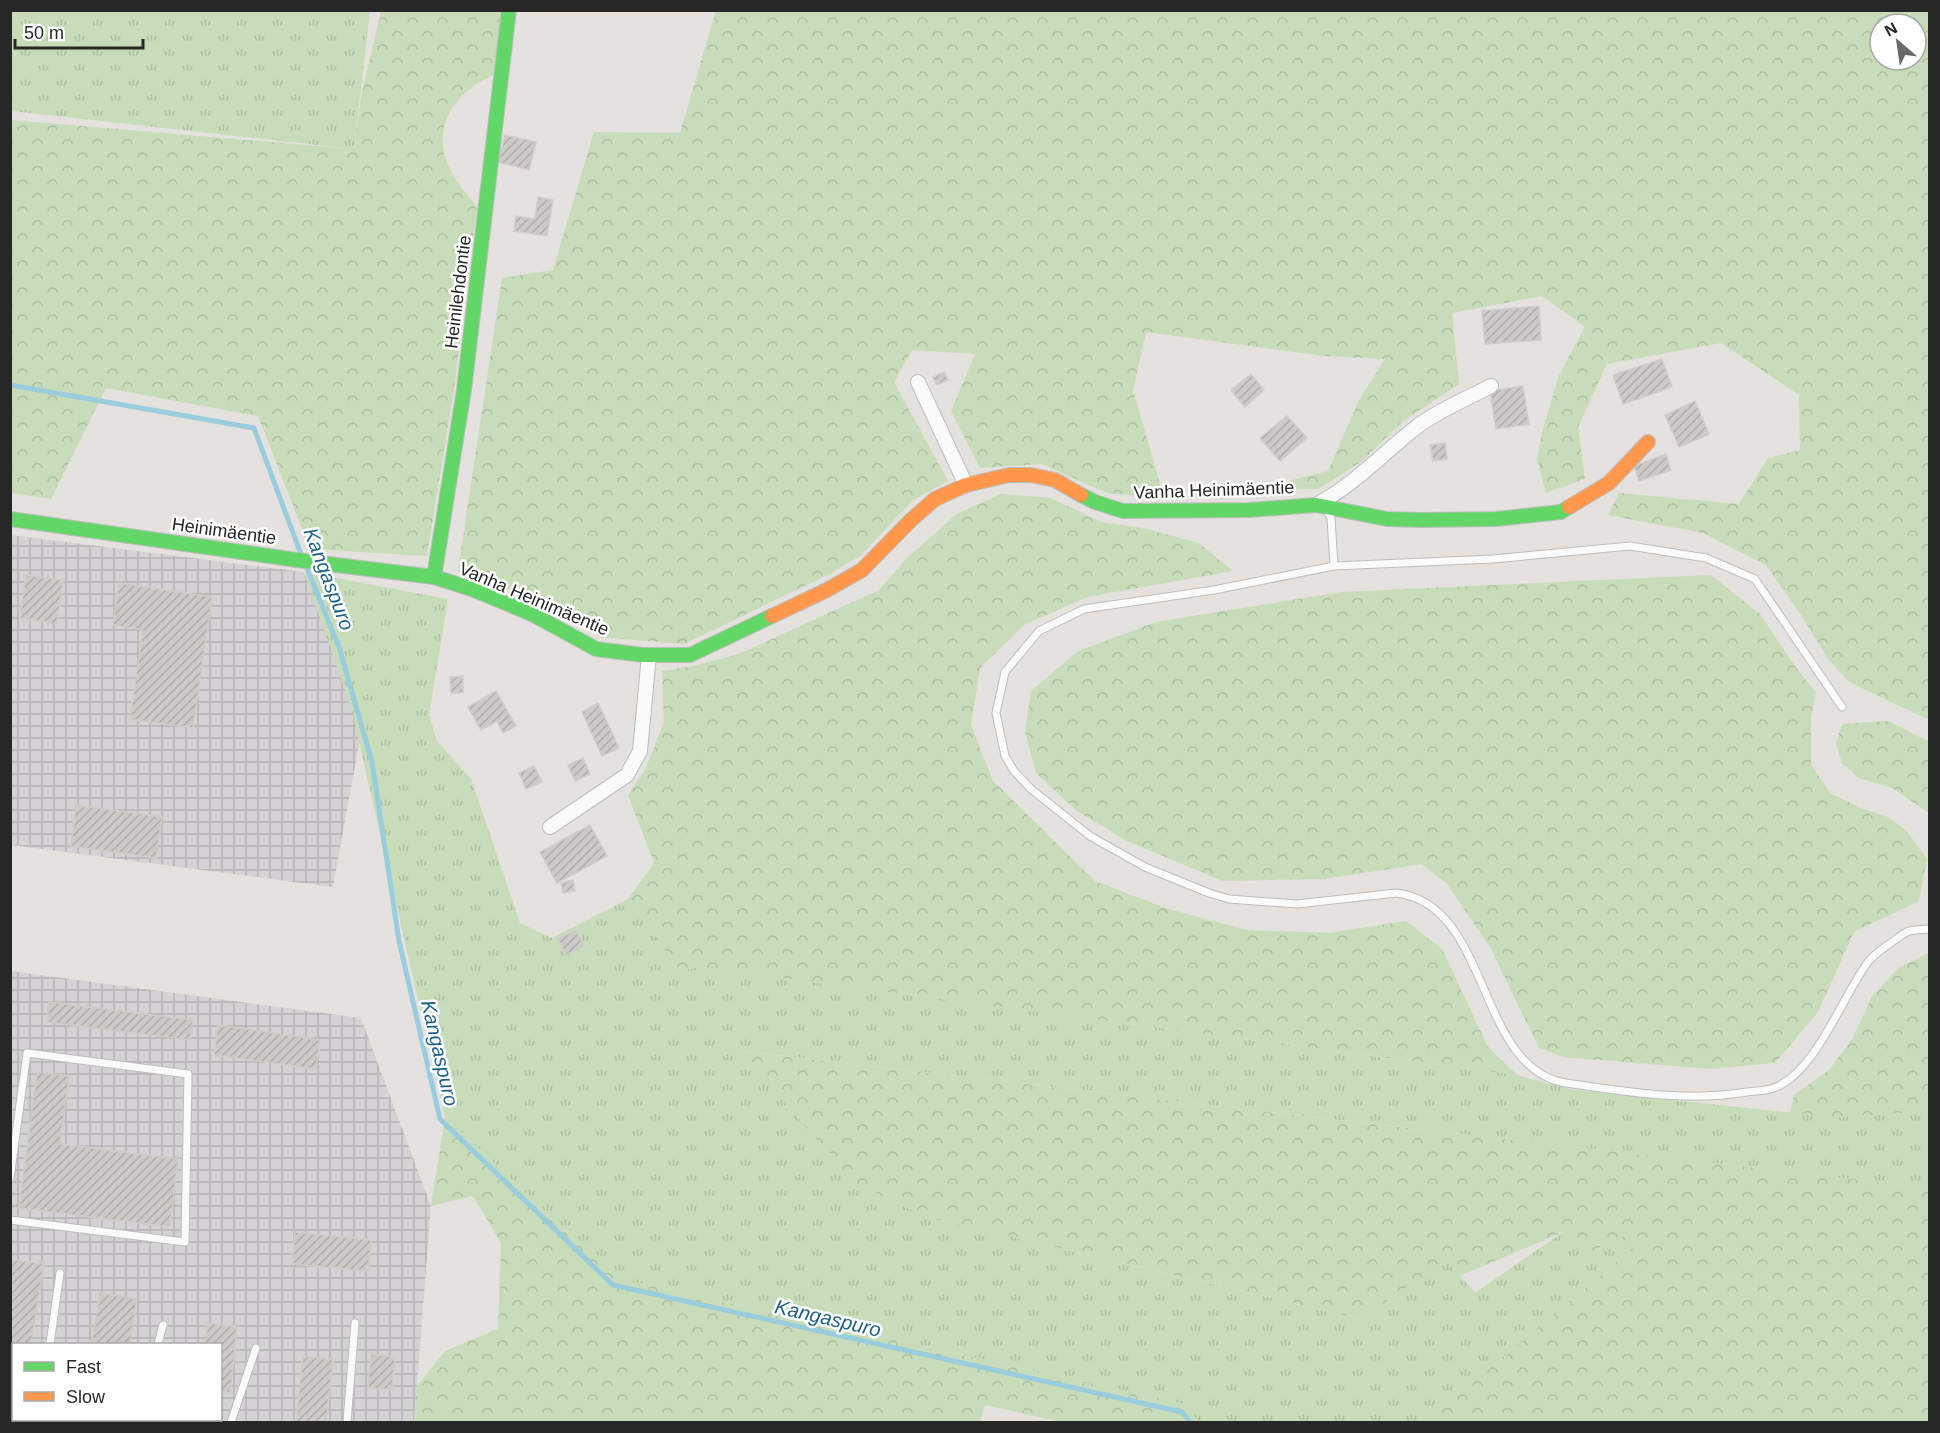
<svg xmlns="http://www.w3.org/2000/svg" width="1940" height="1433" viewBox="0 0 1940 1433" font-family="Helvetica,sans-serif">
<defs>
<pattern id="industrial-grid" width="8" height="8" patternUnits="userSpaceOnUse" patternTransform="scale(1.5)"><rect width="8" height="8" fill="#d5d2d5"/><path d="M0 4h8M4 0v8" fill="none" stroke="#b7b4b7"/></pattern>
<pattern id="grass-tufts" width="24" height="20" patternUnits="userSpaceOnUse" patternTransform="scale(1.5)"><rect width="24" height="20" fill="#c8dcba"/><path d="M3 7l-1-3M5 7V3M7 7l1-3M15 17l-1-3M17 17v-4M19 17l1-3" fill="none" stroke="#acbda0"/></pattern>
<pattern id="forest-crowns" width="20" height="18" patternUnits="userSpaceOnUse" patternTransform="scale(1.5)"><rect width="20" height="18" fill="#c8dcba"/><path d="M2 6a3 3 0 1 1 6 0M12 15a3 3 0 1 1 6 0" fill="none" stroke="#acbda0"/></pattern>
<pattern id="building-hatch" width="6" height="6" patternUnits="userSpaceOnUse" patternTransform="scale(1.5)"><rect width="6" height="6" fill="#ccc9c7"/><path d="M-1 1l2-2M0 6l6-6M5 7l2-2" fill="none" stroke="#afadab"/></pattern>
</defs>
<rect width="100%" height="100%" fill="#e4e1de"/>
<!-- industrial -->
<g fill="url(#industrial-grid)" fill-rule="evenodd">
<polygon points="11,535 304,572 364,717 333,887 11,845"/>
<path d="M11 971 361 1018 431 1206 414 1422H11ZM14 1344H220V1420H14Z"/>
</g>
<!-- grass -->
<g fill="url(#grass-tufts)">
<polygon points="11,11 370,11 354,149 11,111"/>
<polygon points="304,572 448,599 429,715 437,741 471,779 520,923 552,938 628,899 679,971 698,967 1517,1075 1569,1089 1833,1117 1912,1113 1929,1098 1929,1188 740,1051 857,1185 931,1218 1360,1319 1446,1259 1475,1293 1563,1232 1621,1234 1634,1248 1426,1422 1199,1422 1184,1404 616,1278 445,1117 351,707"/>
</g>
<!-- forest -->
<g fill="url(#forest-crowns)" fill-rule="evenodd">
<path d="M381 11H502L494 75C456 90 429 128 450 169 456 182 468 195 477 207L454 389 427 556 310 549 258 416 106 388 51 499 11 493 10 120 354 149 361 97Z"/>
<path d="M716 11H1929V720L1849 682 1828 659 1801 615 1766 565 1703 533 1608 515 1619 493 1739 504 1768 458 1800 450 1799 395 1721 343 1607 364 1578 427 1585 479 1546 493 1537 459 1543 429 1559 375 1585 327 1542 296 1452 313 1459 384 1402 422 1362 461 1319 489 1253 490 1328 471 1359 400 1385 359 1325 356 1146 332 1133 390 1164 498 1107 493 1042 464 980 468 951 411 975 354 912 350 894 382 948 481 912 501 860 556 830 574 684 644 599 637 526 596 458 571 502 278 553 270 594 132 680 133ZM1880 24H1916V60H1880Z"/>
<polygon points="1001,494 1051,498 1101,522 1143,528 1199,543 1233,571 1087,597 1024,625 980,668 971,725 993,781 1095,881 1165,908 1247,930 1329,933 1406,921 1442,949 1488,1047 1517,1075 698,967 679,971 628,899 654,863 628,795 645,770 664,722 662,671 693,666 739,654 879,590 907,558 958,513"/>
<polygon points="1711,575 1760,614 1792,662 1816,693 1811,716 1811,764 1830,793 1861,808 1888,817 1906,830 1927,859 1919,901 1854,932 1818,1012 1775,1063 1710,1069 1563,1057 1539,1048 1490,947 1447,884 1422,864 1324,879 1223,881 1127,841 1077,811 1036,773 1025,732 1031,691 1078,651 1156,622 1342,592"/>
<polygon points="1889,721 1929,742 1929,813 1892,788 1859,778 1842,763 1836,743 1842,724"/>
<polygon points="1929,953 1929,1098 1912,1113 1833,1117 1790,1113 1794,1095 1829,1070 1853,1038 1872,996 1900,967"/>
<polygon points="739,1051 1929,1188 1929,1422 1426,1422 1633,1248 1622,1235 1586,1255 1563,1232 1460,1276 1446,1260 1361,1319 931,1218 857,1185"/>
<polygon points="445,1117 616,1278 1185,1404 1199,1422 1062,1422 985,1405 980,1422 414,1422 417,1386 445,1351 498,1329 501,1243 473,1196 431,1206"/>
</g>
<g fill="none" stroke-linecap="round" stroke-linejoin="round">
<!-- stream -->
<g stroke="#99cdde" stroke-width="5">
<polyline points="10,385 254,428 302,557"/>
<polyline points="306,566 339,647 372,762 399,941 440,1119 613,1285 1182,1412 1190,1422"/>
</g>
</g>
<!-- building -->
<g fill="url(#building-hatch)" stroke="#cfcdca" stroke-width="1.5">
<polygon points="505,135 536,142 529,170 498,162"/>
<polygon points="538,197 553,200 547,236 514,231 516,216 535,219"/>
<polygon points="1539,306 1541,340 1485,344 1482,311"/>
<polygon points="1662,359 1672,387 1623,404 1613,375"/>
<polygon points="944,372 948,380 937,385 933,377"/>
<polygon points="1251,374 1264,390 1245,407 1231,390"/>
<polygon points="1523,386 1529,424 1496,429 1490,391"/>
<polygon points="1695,401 1709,434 1679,447 1665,415"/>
<polygon points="1287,416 1307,438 1280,461 1260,438"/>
<polygon points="1445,443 1447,459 1433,461 1430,445"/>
<polygon points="1666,454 1671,470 1639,481 1634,466"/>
<polygon points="1229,483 1231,497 1214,499 1212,486"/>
<polygon points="26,575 63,580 57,624 20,618"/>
<polygon points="119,583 212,597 193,728 130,719 143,630 113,625"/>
<polygon points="463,676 463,693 451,693 450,677"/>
<polygon points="496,691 516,726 503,733 497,721 481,730 468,707"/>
<polygon points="598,703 619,748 602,756 582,712"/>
<polygon points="583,758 590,774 575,781 568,765"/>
<polygon points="534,766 542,782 526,789 519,773"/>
<polygon points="76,805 162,817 156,858 71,846"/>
<polygon points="590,825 607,856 557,883 540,852"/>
<polygon points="573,880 575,891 563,893 561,883"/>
<polygon points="576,930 584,946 566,955 558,939"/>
<polygon points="49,1002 193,1020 190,1040 47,1022"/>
<polygon points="218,1025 320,1040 316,1069 214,1055"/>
<polygon points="37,1072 69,1076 60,1144 178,1159 170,1227 19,1208"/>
<polygon points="295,1232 371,1240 368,1271 292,1264"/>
<polygon points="10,1259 44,1264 31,1344 14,1344 14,1366 10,1366"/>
<polygon points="100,1293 137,1299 130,1344 92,1344"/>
<polygon points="208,1323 237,1327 230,1393 220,1392 220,1344 205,1344"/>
<polygon points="371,1354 395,1357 392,1390 368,1388"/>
<polygon points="303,1356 333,1360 326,1422 296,1422"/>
</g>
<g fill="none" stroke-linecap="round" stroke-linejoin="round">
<!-- lane casing -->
<g stroke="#bebdbe" stroke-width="9">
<g id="lane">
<polyline points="1327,511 1331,518 1334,566"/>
<path d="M1842 707 1755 579 1706 558 1630 546 1493 559 1334 566 1214 590 1084 609 1039 631 1005 672 996 713 1005 756 1014 771 1031 789 1090 836 1145 867 1209 893 1229 899 1297 904 1396 893C1491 903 1476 1069 1566 1083 1625 1092 1688 1102 1747 1092 1755 1091 1766 1091 1774 1088 1816 1072 1842 997 1868 962 1874 954 1884 948 1892 942 1897 939 1902 934 1907 932 1913 929 1923 930 1930 929"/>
<polyline points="10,1178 27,1053 188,1074 185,1242 10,1220"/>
<polyline points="50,1344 60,1273"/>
<polyline points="158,1344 163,1325"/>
<polyline points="39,1422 39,1420"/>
<polyline points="115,1422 130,1420"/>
<polyline points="231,1422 256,1348"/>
<polyline points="347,1422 355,1323"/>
</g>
</g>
<!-- street casing -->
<g stroke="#bebdbe" stroke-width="16">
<g id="street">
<polyline points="918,382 966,485"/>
<path d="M1316 505C1355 484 1380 456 1414 429 1433 413 1468 398 1491 386"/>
<polyline points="550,827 627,775 640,751 649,655"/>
</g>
</g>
<!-- fast casing -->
<g stroke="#bebdbe" stroke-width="16">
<g id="fast">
<polyline points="1081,495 1095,502 1123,511 1249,510 1316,505 1387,519 1422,520 1496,519 1561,512 1569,507"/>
<polyline points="10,519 304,561 434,577 472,589 534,615 596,649 643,655 690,655 772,616"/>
<polyline points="434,577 464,390 509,10"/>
</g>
</g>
<!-- slow casing -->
<g stroke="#bebdbe" stroke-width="16">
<g id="slow">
<polyline points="1569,507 1609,483 1648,442"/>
<polyline points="772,616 827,590 862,570 910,521 935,499 966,485 1009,475 1031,475 1055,480 1081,495"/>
</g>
</g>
<!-- lane -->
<use href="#lane" stroke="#fbfafa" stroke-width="7"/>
<!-- street -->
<use href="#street" stroke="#fbfafa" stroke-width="14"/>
<!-- fast -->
<use href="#fast" stroke="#63d668" stroke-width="14"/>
<!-- slow -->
<use href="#slow" stroke="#ff974d" stroke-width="14"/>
</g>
<g text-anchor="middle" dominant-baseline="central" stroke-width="5" stroke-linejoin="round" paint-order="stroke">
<!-- street labels -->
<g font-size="18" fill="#272727" stroke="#fff">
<text transform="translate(458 292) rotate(-83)">Heinilehdontie</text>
<text transform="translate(1214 490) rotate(-2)">Vanha Heinimäentie</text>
<text transform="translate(224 531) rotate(8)">Heinimäentie</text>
<text transform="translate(534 599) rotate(23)">Vanha Heinimäentie</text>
</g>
<!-- water labels -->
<g font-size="20" font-style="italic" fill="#1d6285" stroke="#fff">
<text transform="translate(329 579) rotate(69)">Kangaspuro</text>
<text transform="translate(440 1053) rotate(77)">Kangaspuro</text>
<text transform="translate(828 1318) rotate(13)">Kangaspuro</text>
</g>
</g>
<!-- border -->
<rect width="1940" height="1433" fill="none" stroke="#272727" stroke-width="24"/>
<!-- legend -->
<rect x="12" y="1343" width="210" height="78" fill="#ffffff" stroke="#a9a9a9" stroke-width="1.5"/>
<rect x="24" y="1362" width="30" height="9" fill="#63d668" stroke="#a9a9a9" stroke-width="1.5"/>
<text x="66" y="1373" font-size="18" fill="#272727">Fast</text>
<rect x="24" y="1392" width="30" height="9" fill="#ff974d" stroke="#a9a9a9" stroke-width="1.5"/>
<text x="66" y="1403" font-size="18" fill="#272727">Slow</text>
<!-- north arrow -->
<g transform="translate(1898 42) rotate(331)"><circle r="28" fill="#ffffff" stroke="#a9a9a9" stroke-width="1.5"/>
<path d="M0-4.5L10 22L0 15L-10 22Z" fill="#696867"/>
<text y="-9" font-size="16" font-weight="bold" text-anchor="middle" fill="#272727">N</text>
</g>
<!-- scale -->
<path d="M15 39v9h128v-9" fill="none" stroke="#272727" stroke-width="3"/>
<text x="24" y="39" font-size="18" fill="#272727" stroke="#ffffff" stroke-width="4.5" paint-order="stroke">50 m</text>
</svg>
